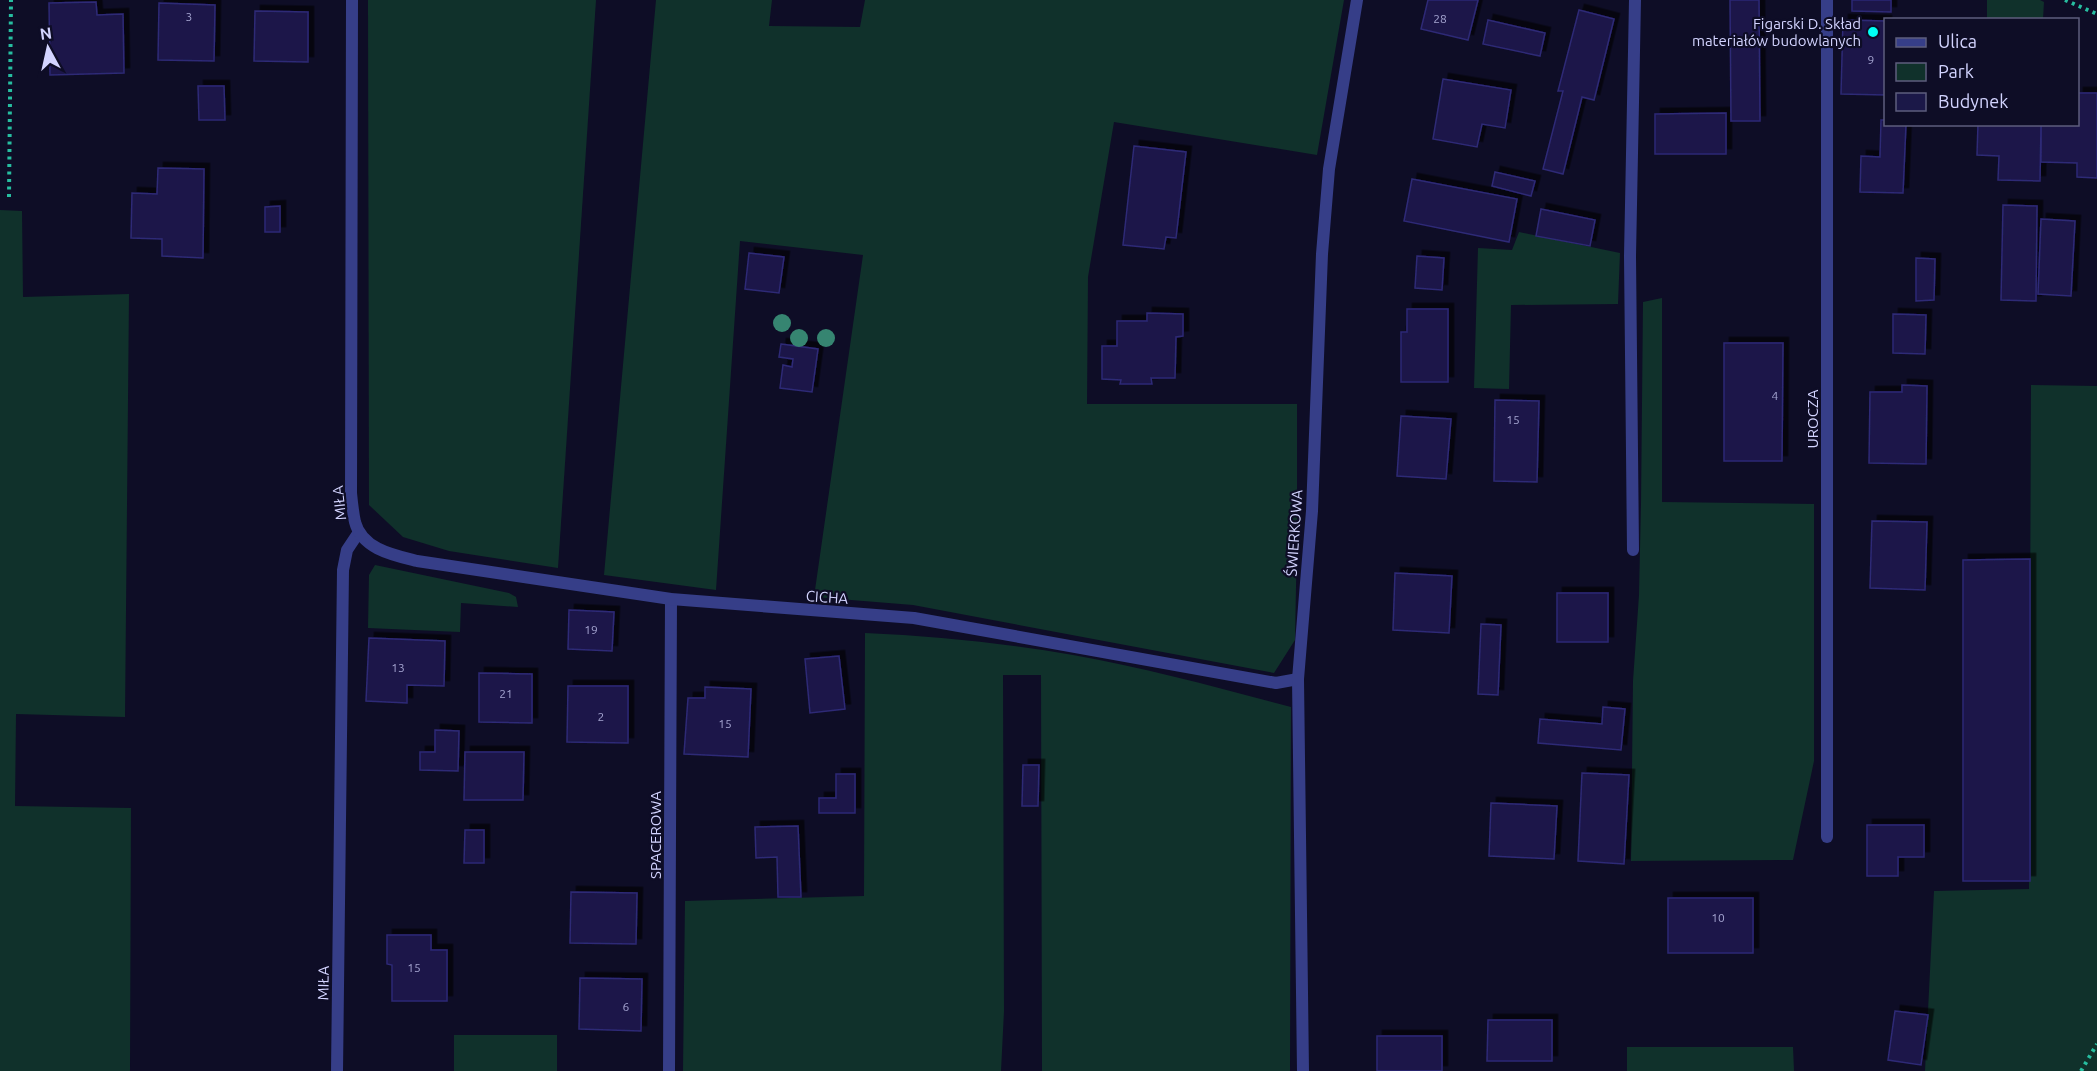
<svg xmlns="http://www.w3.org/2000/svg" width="2097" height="1071" viewBox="0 0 2097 1071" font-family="Ubuntu,sans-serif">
<defs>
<filter id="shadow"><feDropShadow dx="5.5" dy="-5.5" stdDeviation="0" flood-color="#0009"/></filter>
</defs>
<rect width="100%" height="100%" fill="#0e0d26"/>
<!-- green -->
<g fill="#10312b">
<polygon points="368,0 596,0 558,568 449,551 403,537 369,505"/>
<polygon points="656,0 772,0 769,26 860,27 865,0 1344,0 1317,155 1114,122 1088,277 1087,404 1297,404 1297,534 1295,640 1274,673 913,605 814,597 863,255 740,241 716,590 604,575"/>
<polygon points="1987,0 2040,0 2044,2 2043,19 1987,19"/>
<polygon points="0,210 22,211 23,297 129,294 125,717 16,714 15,806 131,808 130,1071 0,1071"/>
<polygon points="1519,232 1620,253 1618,304 1511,305 1509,389 1474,388 1478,248 1512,250"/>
<polygon points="1662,298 1662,502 1814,504 1814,761 1793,860 1631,861 1633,681 1639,595 1641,503 1643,302"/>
<polygon points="2031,385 2097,386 2097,1071 1925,1071 1934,891 2029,889"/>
<polygon points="375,565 509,593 516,597 518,607 461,603 460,632 368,628 369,575"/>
<path d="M865 633C935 636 1004 643 1073 655 1147 668 1219 688 1291 707L1290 1071H1042L1041 675H1003L1004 1011 1001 1071H683L685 901 864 896Z"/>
<rect x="454" y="1035" width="103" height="36"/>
<polygon points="1627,1047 1793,1047 1794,1071 1627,1071"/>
</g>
<!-- building -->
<g fill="#1b1848" stroke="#2e2976" stroke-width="1.5" filter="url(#shadow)">
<polygon points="1428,0 1478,0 1468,40 1421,29"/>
<polygon points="1730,0 1759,0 1760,121 1731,121"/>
<polygon points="1852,0 1891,0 1891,12 1852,11"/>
<polygon points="96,2 97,15 123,14 124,73 50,75 49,3"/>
<polygon points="159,3 215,5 214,61 158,60"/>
<polygon points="1579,10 1614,19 1594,100 1582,97 1563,174 1543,169 1563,91 1558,91"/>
<polygon points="255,11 308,12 308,62 254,61"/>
<polygon points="1488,20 1545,33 1540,56 1483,44"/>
<polygon points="1843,20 1886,21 1886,95 1841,94"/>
<polygon points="1443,79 1511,90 1505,128 1482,124 1477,147 1433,139"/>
<polygon points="198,86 224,86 225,120 199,120"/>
<polygon points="2078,93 2097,93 2097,178 2077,177 2077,163 2041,162 2041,124 2078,124"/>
<polygon points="1726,113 1726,154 1655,154 1655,114"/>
<polygon points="1881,120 1886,120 1886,124 1906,124 1903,193 1860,192 1861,156 1880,157"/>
<polygon points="1978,124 2041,124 2040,181 1998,180 1999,156 1977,155"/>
<polygon points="1134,146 1186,152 1176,238 1166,237 1164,249 1123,245"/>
<polygon points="158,168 204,169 203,258 162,256 162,239 131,238 132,193 157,194"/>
<polygon points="1495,172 1535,181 1531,196 1492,186"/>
<polygon points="1412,179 1517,199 1509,242 1404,221"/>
<polygon points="2003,205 2037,206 2036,301 2001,300"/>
<polygon points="280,206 280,232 265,232 265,207"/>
<polygon points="1541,209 1595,220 1590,246 1536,236"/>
<polygon points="2041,219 2075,221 2071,296 2038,294"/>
<polygon points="749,253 784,257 779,293 745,289"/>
<polygon points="1417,256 1444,258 1442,290 1415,288"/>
<polygon points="1916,258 1935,259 1934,300 1916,301"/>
<polygon points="1407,309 1448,309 1448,382 1401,382 1401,332 1407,332"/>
<polygon points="1147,313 1183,314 1183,336 1176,337 1175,378 1151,378 1152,384 1120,384 1121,380 1102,379 1102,346 1117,346 1117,321 1147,321"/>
<polygon points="1893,314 1926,315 1925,354 1893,353"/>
<polygon points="1724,343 1783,343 1782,461 1724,461"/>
<polygon points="781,344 818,349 812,392 780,388 783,365 792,367 793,359 779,357"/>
<polygon points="1902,385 1927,386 1926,464 1869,463 1870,392 1902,392"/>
<polygon points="1495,400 1539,401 1537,482 1494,481"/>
<polygon points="1401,416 1451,419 1446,479 1397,476"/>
<polygon points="1872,521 1927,522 1925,590 1870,588"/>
<polygon points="2030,559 2030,881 1963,881 1963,560"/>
<polygon points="1395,573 1452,576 1449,633 1393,630"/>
<rect x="1557" y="593" width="51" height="49"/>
<polygon points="569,610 614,612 612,651 568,649"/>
<polygon points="1481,624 1501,625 1498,695 1478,694"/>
<polygon points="369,638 445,641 444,686 407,685 407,703 366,701"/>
<polygon points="839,656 845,709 810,713 805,659"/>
<polygon points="479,673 532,674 532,723 479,722"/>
<polygon points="568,686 628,686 628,743 567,742"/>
<polygon points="705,687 751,689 748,757 684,754 688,698 705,698"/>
<polygon points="1603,707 1625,709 1621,750 1538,743 1540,719 1602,724"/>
<polygon points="435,730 459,731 458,771 420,770 420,752 435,752"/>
<polygon points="465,752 524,752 523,800 464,800"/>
<polygon points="1023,765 1039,765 1038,806 1022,806"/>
<polygon points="1582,773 1629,775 1624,864 1578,861"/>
<polygon points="836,774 855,774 855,813 819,813 819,798 836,798"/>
<polygon points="1491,803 1557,806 1554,859 1489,856"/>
<polygon points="1867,825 1924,825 1924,857 1898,857 1898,876 1867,876"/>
<polygon points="798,826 801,897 778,897 777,857 756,858 755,827"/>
<polygon points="465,830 484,830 484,863 464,863"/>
<polygon points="571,892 637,893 636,944 570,943"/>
<rect x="1668" y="898" width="85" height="55"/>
<polygon points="387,935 431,935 431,950 447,950 447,1001 392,1001 392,965 387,964"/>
<polygon points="580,978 642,979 641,1031 579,1029"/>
<polygon points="1895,1011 1928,1015 1921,1065 1888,1060"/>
<polygon points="1488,1020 1552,1020 1552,1061 1487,1061"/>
<rect x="1377" y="1036" width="65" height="35"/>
</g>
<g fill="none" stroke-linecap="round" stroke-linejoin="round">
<!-- path -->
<g stroke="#27bea0" stroke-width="4" stroke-dasharray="3 4.5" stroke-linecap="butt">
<polyline points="2065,0 2097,14"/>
<polyline points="9,197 11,0"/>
<polyline points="2081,1071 2097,1044"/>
</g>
<!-- lane -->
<g stroke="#363e88" stroke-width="12">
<polyline points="1633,550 1630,256 1635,0"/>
<polyline points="337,1071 343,570 347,550 359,532"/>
<polyline points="669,1071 671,599"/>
</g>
<!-- street -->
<g stroke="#363e88" stroke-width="12">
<path d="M352 0 351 493C352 503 353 513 355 522 362 549 393 555 417 561L671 599 914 618 1276 683 1298 679"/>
<polyline points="1827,0 1827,837"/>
<polyline points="1303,1071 1298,679 1312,511 1322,254 1329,169 1357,0"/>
</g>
</g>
<!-- trees -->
<g fill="#368571">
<circle cx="782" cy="323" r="9"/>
<circle cx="799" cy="338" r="9"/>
<circle cx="826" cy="338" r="9"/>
</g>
<!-- markers -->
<circle fill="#00fef4" stroke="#0e0d26" stroke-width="2" cx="1873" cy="32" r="6"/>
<g text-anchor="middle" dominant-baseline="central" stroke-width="4.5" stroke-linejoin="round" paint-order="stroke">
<!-- number labels -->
<g font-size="12" fill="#a5a5d1">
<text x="189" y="16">3</text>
<text x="1440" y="18">28</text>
<text x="1871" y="59">9</text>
<text x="1775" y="395">4</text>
<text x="1513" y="419">15</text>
<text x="591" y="629">19</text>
<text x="398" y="667">13</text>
<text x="506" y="693">21</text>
<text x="601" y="716">2</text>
<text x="725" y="723">15</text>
<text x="1718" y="917">10</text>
<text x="414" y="967">15</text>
<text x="626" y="1006">6</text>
</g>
<!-- poi labels -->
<g font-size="15" fill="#d3d4ff" stroke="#0e0d26" text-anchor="end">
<text x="1861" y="23">Figarski D. Skład<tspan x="1861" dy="17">materiałów budowlanych</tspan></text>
</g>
<!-- street labels -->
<g font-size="15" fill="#d3d4ff" stroke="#0e0d26">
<text transform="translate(1812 419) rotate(-90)">UROCZA</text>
<text transform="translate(339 503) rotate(-96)">MIŁA</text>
<text transform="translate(1294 533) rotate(-86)">ŚWIERKOWA</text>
<text transform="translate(827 597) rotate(4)">CICHA</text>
<text transform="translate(655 835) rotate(-90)">SPACEROWA</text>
<text transform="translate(323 983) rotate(-89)">MIŁA</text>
</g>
</g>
<!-- legend -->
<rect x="1884" y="18" width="195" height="108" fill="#0e0d26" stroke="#5d5d7d" stroke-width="1.5"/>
<rect x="1896" y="38" width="30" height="9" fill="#363e88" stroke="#5d5d7d" stroke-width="1.5"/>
<text x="1938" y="48" font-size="18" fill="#d3d4ff">Ulica</text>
<rect x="1896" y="63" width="30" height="18" fill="#10312b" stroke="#5d5d7d" stroke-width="1.5"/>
<text x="1938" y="78" font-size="18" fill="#d3d4ff">Park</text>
<rect x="1896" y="93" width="30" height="18" fill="#1b1848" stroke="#5d5d7d" stroke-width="1.5"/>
<text x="1938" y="108" font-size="18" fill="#d3d4ff">Budynek</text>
<!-- north arrow -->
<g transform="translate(48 48) rotate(352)" stroke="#0e0d26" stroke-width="4.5" paint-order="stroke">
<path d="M0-4.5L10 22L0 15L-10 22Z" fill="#d3d4ff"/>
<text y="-9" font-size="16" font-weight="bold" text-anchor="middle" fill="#d3d4ff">N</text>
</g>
</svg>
